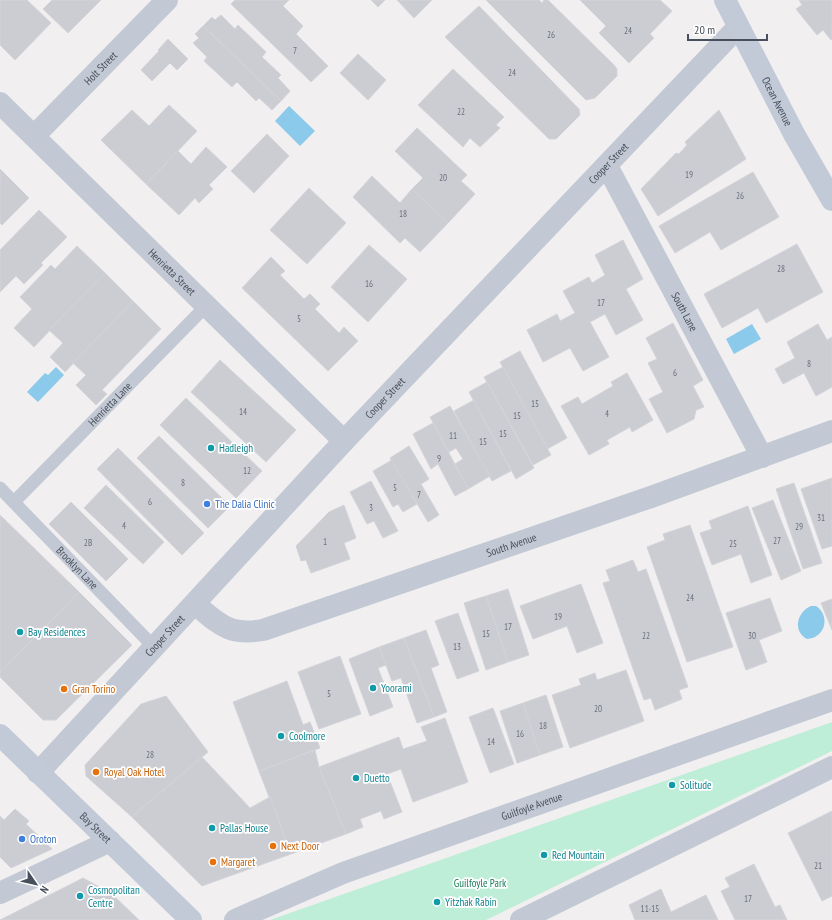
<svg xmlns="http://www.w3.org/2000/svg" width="832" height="920" viewBox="0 0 832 920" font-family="'PT Sans Narrow',sans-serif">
<rect width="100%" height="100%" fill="#f1efef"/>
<!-- green -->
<polygon fill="#beeed7" points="832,722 832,751 486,920 270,920"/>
<!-- water -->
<g fill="#8bcaeb">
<polygon points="289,106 315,131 300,146 275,121"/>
<polygon points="752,324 761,339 734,354 726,339"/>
<polygon points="56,367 64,375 38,402 27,392 45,373 48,375"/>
<path d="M811 606H816C831 616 825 638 807 639 792 631 797 612 811 606Z"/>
</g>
<!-- building -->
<g fill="#cccdd3" stroke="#d3d4da">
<polygon points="0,0 27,0 51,23 15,60 0,45"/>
<polygon points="52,0 101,0 68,33 43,9"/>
<polygon points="235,0 289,0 283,6 303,26 296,34 328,66 311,82 231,4"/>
<polygon points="371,0 385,0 378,7"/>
<polygon points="397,0 432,0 414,18"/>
<polygon points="486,0 539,0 542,3 544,0 548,0 614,65 617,69 617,76 595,98 586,100"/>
<polygon points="580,0 660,0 672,11 650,34 654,38 629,63 599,33 606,26"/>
<polygon points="799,0 832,0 832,39 831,40 823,30 817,35 796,9 802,5"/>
<polygon points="479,6 579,109 580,115 556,139 549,139 445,37"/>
<polygon points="221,15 235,29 238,25 266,52 262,57 281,75 278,78 290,91 281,101 203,26 212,17 215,20"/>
<polygon points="203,26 281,101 272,110 259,98 256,101 237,82 232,87 204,61 207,57 193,43 199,38 195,34"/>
<polygon points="168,39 188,59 177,70 170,63 152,81 141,70 159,51 158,50"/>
<polygon points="358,54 386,80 368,100 340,73"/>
<polygon points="453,69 504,117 496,125 500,128 480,147 470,138 463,147 418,105"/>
<polygon points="169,105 197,131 146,184 101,140 132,110 149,126"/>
<polygon points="719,110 746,159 658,216 641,189 676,153 679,154 687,145 685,142"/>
<polygon points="417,128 467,175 461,181 475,194 448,223 412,189 423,178 395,151"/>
<polygon points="267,134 289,156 254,193 231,171"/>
<polygon points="206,147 227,167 209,185 213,189 199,203 195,198 179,215 146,184 178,151 191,164"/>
<polygon points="0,169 29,198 2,225 0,223"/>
<polygon points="753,172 779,217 721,250 710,232 675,253 659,226"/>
<polygon points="372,176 400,203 412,189 448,223 420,252 405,238 400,243 353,197"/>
<polygon points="309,188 346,223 307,264 270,230"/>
<polygon points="39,210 67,237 41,263 43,265 24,284 16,276 0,292 0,250"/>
<polygon points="623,240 643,279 626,289 643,320 616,335 605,314 590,322 609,357 583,371 570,348 543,362 527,330 557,314 560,321 575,313 563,291 589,277 592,283 605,275 595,255"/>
<polygon points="797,244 823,292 766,323 758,308 722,328 704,294"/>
<polygon points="369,245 407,279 368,322 331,287"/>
<polygon points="77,246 105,273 34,347 14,328 32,309 20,297 51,265 55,269"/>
<polygon points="271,257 285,271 280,275 304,299 310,294 320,304 315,309 339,333 344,327 358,341 328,371 242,288"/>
<polygon points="105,273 133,301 65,372 50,357 63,343 49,330"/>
<polygon points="133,301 161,329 102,390 107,394 96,405 76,385 86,375 73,363"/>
<polygon points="673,323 703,380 693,386 704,407 696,410 694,419 667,433 649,399 663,392 648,363 657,359 646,338"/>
<polygon points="818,324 827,340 832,337 832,387 816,396 804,373 783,384 775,369 795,358 787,342"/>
<polygon points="520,351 567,438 547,449 500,362"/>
<polygon points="220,360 296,430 266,462 191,392"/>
<polygon points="503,367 551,455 533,465 484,377"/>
<polygon points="627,373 653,420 632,432 630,427 607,440 609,444 589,455 561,406 578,397 582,404 613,386 611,382"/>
<polygon points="487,382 534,468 516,479 469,392"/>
<polygon points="186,398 262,471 236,498 160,425"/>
<polygon points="474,400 511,471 492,481 454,411"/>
<polygon points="450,406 490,476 468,489 455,464 463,459 456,448 449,452 430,417"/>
<polygon points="433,423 468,489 455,496 438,464 431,469 413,434"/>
<polygon points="159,436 230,506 208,528 137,458"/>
<polygon points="409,446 429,479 421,484 439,515 428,522 390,458"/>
<polygon points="118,448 204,533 182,555 97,469"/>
<polygon points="392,460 417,504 403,512 398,504 393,507 373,471"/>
<polygon points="832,478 832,546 822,549 801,489"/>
<polygon points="371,481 398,531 383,538 374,521 367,524 350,492"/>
<polygon points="794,483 822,563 803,569 776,489"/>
<polygon points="106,485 164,542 143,564 84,508"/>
<polygon points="773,500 801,571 781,580 752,508"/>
<polygon points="71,502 128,559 106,581 49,524"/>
<polygon points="344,505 356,538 344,543 350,559 311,573 306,560 301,561 296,546 329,512"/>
<polygon points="748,506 772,575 751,583 741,554 712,565 700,533 712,529 709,521"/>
<polygon points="0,515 79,592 0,673"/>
<polygon points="690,525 733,647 687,662 647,547 665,540 663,534"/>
<polygon points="633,560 638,572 646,569 688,687 679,690 682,699 655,710 651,698 644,700 603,583 610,581 606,570"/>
<polygon points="581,584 603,643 577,653 567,626 533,639 520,606"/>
<polygon points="508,589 529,655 508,662 486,596"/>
<polygon points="79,592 132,645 56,720 43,720 0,677 0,673"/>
<polygon points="486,596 508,662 486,670 464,603"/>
<polygon points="770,598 782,631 759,640 767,662 746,670 726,613"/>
<polygon points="832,599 832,630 821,603"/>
<polygon points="458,613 479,671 457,679 435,621"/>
<polygon points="426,630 439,665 431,668 447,712 434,717 404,638"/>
<polygon points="404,638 434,717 417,723 401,678 392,681 379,647"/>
<polygon points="379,647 386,665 378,668 393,707 370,716 349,659"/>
<polygon points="340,656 361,714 319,729 298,672"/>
<polygon points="626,670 644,721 570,748 552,695 581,685 579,679 595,673 597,680"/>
<polygon points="287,681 303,725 310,722 320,748 259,771 233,702"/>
<polygon points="546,695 563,747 540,755 523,703"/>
<polygon points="166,696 208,752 132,817 86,776 85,765 141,704"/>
<polygon points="523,703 540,755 517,763 500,711"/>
<polygon points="493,708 514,764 490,773 469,717"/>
<polygon points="445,718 468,782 413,802 401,769 387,774 402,812 384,819 381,811 360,819 363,827 346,834 319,767 399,737 403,749 427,741 421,727"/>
<polygon points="315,750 319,767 346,834 291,854 259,771"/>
<polygon points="202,757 250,808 270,797 291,854 202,886 132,817"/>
<polygon points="15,809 29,821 26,824 52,849 11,868 0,857 0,816 4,820"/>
<polygon points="832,811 832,896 822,901 788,833"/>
<polygon points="754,864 775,907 780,905 787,920 735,920 721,891 730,887 725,878"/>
<polygon points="83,878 112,894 139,920 0,920"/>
<polygon points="661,889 671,912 706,895 718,920 635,920 629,905"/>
</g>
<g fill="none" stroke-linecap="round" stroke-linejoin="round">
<!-- lane -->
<g stroke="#c2c9d4" stroke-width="13">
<path id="s1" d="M0 488 154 647"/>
<path id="s2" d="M14 502 206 306"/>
</g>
<!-- street -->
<g stroke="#c2c9d4" stroke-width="22">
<path id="s3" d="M0 103 344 441"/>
<path id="s4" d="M34 136 167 0"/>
<path id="s5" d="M607 166 762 457"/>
<path id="s6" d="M195 604C219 624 229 636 263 630L651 497 832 431"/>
<path id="s7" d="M38 773 344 441 738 27"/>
<polyline points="0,893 110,841"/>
<path id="s8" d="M235 920 343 873 832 700"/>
<polyline points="521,920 832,767"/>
</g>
<!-- secondary -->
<g stroke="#c2c9d7" stroke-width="22">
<path id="s9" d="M725 0 794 134 832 200"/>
<path id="s10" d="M0 735 191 920"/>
</g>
</g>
<!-- markers -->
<g fill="#0f9aa8" stroke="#fff" stroke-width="1.5">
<circle cx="211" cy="448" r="4"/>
<circle cx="20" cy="632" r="4"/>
<circle cx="373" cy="688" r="4"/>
<circle cx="281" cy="736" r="4"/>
<circle cx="356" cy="778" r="4"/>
<circle cx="672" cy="785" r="4"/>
<circle cx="212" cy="828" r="4"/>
<circle cx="544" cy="855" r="4"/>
<circle cx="80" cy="896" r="4"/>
<circle cx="437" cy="902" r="4"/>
</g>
<g fill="#3f7fe0" stroke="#fff" stroke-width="1.5">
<circle cx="207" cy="504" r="4"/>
<circle cx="22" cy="839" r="4"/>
</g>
<g fill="#e8710a" stroke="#fff" stroke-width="1.5">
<circle cx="64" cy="689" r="4"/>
<circle cx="96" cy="772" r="4"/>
<circle cx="273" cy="846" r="4"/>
<circle cx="213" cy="862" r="4"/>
</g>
<g text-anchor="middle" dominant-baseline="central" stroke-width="3.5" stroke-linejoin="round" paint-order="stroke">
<!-- number labels -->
<g font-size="9" fill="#686e7a">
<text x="628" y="30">24</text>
<text x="551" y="34">26</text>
<text x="295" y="50">7</text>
<text x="512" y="72">24</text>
<text x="461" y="111">22</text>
<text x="689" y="174">19</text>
<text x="443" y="177">20</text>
<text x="740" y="195">26</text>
<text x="403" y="213">18</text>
<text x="781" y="268">28</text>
<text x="369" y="283">16</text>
<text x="601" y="302">17</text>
<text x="299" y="318">5</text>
<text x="809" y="363">8</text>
<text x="675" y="372">6</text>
<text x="535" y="403">15</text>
<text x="243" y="411">14</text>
<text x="607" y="413">4</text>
<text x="517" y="415">15</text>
<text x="503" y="433">15</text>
<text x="453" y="435">11</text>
<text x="483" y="441">15</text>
<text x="439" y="458">9</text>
<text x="247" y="470">12</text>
<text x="183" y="482">8</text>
<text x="395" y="487">5</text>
<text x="419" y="494">7</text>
<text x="150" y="501">6</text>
<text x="371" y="507">3</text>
<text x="821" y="517">31</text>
<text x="124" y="525">4</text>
<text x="799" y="526">29</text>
<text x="777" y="540">27</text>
<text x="325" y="541">1</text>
<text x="88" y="542">2B</text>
<text x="733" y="543">25</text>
<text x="690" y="597">24</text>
<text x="558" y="616">19</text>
<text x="508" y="626">17</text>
<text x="486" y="633">15</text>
<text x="646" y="635">22</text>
<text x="752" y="635">30</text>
<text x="457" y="646">13</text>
<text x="329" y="693">5</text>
<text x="598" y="708">20</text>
<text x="543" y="725">18</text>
<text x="520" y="733">16</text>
<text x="491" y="741">14</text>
<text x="150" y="754">28</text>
<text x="818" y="865">21</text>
<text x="748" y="898">17</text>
<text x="650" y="908">11-15</text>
</g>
<!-- street labels -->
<g font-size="11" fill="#474f5c" stroke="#fff">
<text stroke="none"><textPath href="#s4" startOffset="95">Holt Street</textPath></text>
<text stroke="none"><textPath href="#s9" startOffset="114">Ocean Avenue</textPath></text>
<text stroke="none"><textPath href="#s7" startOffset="835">Cooper Street</textPath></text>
<text stroke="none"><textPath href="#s3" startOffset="241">Henrietta Street</textPath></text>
<text stroke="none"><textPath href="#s5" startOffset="165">South Lane</textPath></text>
<text stroke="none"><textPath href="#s7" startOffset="511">Cooper Street</textPath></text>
<text stroke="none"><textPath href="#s2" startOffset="137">Henrietta Lane</textPath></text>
<text stroke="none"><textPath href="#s6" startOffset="339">South Avenue</textPath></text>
<text stroke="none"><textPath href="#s1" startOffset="111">Brooklyn Lane</textPath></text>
<text stroke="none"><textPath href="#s7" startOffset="187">Cooper Street</textPath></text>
<text stroke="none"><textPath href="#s8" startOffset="318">Guilfoyle Avenue</textPath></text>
<text stroke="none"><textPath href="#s10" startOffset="133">Bay Street</textPath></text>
</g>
<!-- culture labels -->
<g font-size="11" fill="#0d838f" stroke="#fff" text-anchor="start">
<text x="219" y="448">Hadleigh</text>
<text x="28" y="632">Bay Residences</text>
<text x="381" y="688">Yoorami</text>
<text x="289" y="736">Coolmore</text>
<text x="364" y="778">Duetto</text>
<text x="680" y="785">Solitude</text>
<text x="220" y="828">Pallas House</text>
<text x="552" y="855">Red Mountain</text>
<text x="88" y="890">Cosmopolitan<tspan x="88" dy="13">Centre</tspan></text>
<text x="445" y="902">Yitzhak Rabin</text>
</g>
<!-- shop labels -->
<g font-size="11" fill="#366cbe" stroke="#fff" text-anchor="start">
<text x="215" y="504">The Dalia Clinic</text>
<text x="30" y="839">Oroton</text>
</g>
<!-- food labels -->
<g font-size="11" fill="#c56008" stroke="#fff" text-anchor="start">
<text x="72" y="689">Gran Torino</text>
<text x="104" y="772">Royal Oak Hotel</text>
<text x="281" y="846">Next Door</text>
<text x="221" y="862">Margaret</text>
</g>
<!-- park labels -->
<g font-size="11" fill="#187d58" stroke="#fff">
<text x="480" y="883">Guilfoyle Park</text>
</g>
</g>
<!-- north arrow -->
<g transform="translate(36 884) rotate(124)" stroke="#ffffff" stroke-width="3" paint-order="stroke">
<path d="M0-3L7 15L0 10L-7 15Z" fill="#474f5c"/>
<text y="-6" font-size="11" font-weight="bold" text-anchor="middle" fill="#474f5c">N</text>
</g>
<!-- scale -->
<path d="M688 34v6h79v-6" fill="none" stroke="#474f5c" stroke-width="2"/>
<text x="694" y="34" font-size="12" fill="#474f5c" stroke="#ffffff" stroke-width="3" paint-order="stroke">20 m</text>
</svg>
